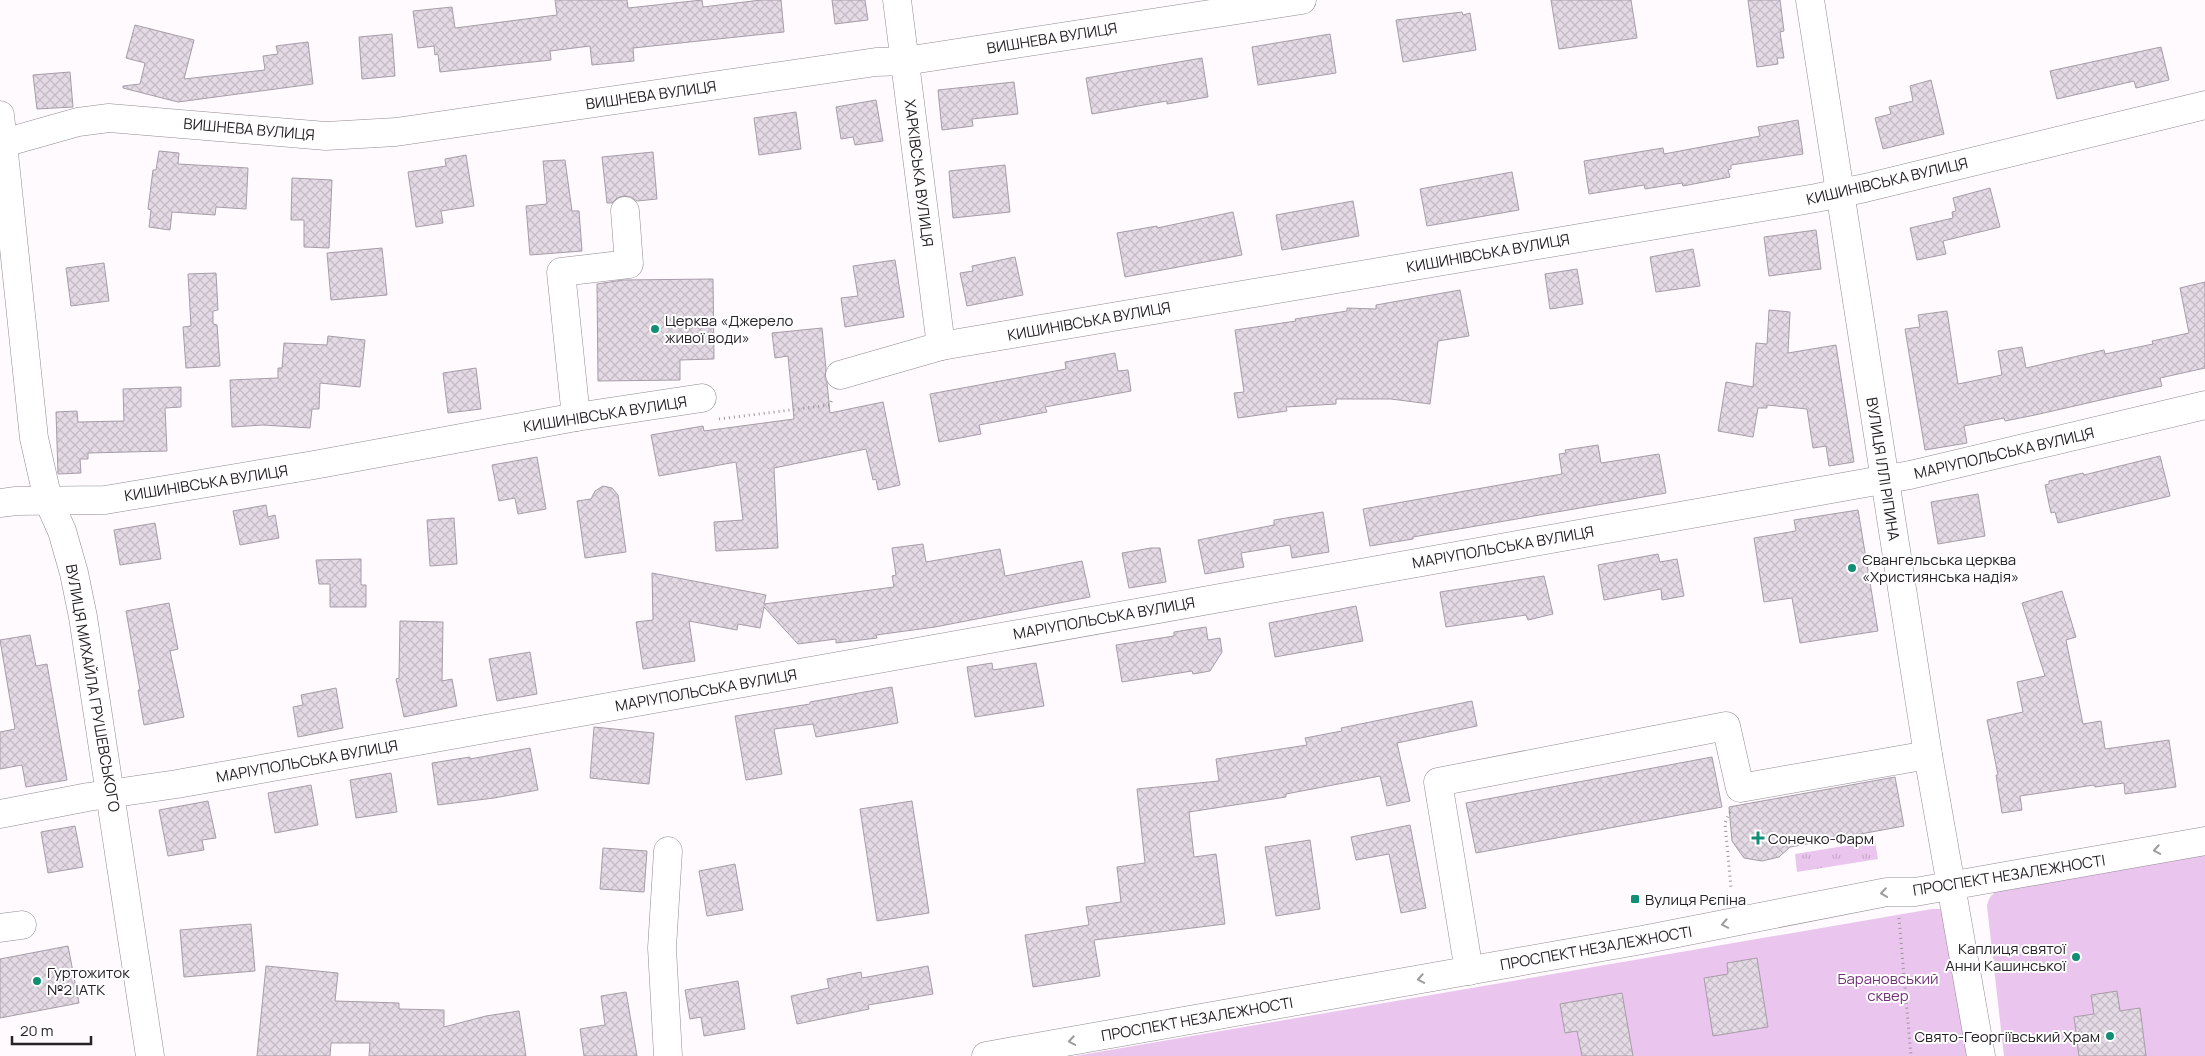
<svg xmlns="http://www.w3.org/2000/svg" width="2205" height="1056" viewBox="0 0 2205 1056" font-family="Manrope,sans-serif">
<defs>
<pattern id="grass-tufts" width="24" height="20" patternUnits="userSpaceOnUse" patternTransform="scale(1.25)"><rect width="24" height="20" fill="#eac5ee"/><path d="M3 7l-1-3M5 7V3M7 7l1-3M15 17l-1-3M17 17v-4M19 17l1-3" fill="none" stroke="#c9a9cc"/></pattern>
<pattern id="building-cross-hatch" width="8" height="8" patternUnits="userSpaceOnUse" patternTransform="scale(1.25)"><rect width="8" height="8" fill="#e4dae5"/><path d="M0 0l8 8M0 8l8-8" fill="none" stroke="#c4bbc4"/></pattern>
</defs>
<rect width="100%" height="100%" fill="#fefafe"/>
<!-- grass -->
<polygon fill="url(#grass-tufts)" points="1875,841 1878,859 1797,872 1795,854"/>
<!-- park -->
<g fill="#eac5ee">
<path d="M2205 853V1056H2004L1987 906C1989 896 1993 893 2001 889Z"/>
<polygon points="1932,909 1940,909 1945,913 1970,1056 1075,1056"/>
</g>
<!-- building -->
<g fill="url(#building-cross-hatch)" stroke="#a79da8">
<polygon points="555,0 627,0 628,8 702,0 703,7 761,0 781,0 784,32 633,48 634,61 592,65 590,46 550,51 551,60 440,72 438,54 435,55 434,46 418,48 413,11 452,7 455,28 557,15"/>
<polygon points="832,0 865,0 868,20 835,24"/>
<polygon points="1551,0 1631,0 1637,38 1559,49"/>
<polygon points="1748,0 1780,0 1784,31 1780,32 1784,58 1777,58 1778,64 1757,67"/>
<polygon points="1462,12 1463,15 1470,13 1476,50 1403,62 1396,20"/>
<polygon points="135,25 194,40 184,79 265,70 263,56 278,54 276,46 308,42 313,84 178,102 123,88 123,86 140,84 145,63 126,58"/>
<polygon points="392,34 395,76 362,79 359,37"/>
<polygon points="1330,34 1336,73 1258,85 1252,47"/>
<polygon points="2161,47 2169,80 2136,88 2134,81 2057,99 2050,71"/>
<polygon points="1202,58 1208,97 1167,104 1167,101 1092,114 1086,78"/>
<polygon points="70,72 73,107 37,109 33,75"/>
<polygon points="1931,80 1944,134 1883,149 1875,118 1891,114 1889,107 1913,101 1910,86"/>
<polygon points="1014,82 1018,114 972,119 973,126 942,130 938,90"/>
<polygon points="876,100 883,141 855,145 853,137 841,139 836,107"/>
<polygon points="796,112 801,149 759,155 754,118"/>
<polygon points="1798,120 1803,154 1731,165 1731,169 1728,170 1730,177 1683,186 1682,183 1645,189 1644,185 1589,194 1584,161 1663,148 1664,154 1760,136 1758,127"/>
<polygon points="159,151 179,153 178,164 248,168 246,209 216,207 215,215 172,212 170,230 149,227 151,210 148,209 153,170 156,170"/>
<polygon points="653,152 657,199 637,201 631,197 623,196 617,198 612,203 607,203 602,157"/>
<polygon points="466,155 474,206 441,211 443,223 416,227 408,172 446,166 445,159"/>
<polygon points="565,160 572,211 579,211 582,251 530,255 526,206 547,204 543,161"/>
<polygon points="1005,165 1010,212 953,218 949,171"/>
<polygon points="1512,172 1519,210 1427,226 1420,189"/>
<polygon points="292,178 332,180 329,248 304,247 304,220 291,220"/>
<polygon points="1990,188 2000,227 1943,241 1946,254 1917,260 1910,228 1953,218 1952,212 1956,211 1953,198"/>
<polygon points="1353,201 1359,236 1282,250 1276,215"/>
<polygon points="1233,212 1242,255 1125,277 1117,233 1157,226 1157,228"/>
<polygon points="1816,230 1821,269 1769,276 1764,237"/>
<polygon points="382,248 387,295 331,300 327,253"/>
<polygon points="1693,249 1700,286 1656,292 1650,257"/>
<polygon points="1015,257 1023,295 967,306 960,273 973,271 972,266"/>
<polygon points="895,260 904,317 845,327 841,298 858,296 853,266"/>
<polygon points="104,263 109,301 71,306 66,268"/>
<polygon points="1577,269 1583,304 1550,309 1545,274"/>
<polygon points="216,273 218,310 213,311 213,324 217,325 220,366 186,368 183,327 191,326 188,274"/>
<polygon points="713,279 714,359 680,360 680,380 598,381 597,284 623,280"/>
<polygon points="2205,282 2205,368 2160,378 2162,386 2035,415 2005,421 2004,418 1964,426 1967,443 1925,450 1905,329 1920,327 1918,315 1947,311 1958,384 2002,375 1998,351 2022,347 2026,368 2104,350 2105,354 2153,344 2152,341 2189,333 2180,288"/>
<polygon points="1460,290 1469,336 1438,341 1430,404 1391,399 1336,399 1336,404 1286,407 1287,411 1238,418 1234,393 1244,392 1235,330 1296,321 1295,319 1347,311 1347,308 1376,309 1376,305"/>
<polygon points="1769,310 1790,312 1788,353 1836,345 1854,462 1829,466 1826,446 1813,448 1807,409 1767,405 1767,408 1758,408 1753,437 1718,431 1726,382 1753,387 1756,343 1767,344"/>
<polygon points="822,328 826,369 825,379 827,383 830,413 883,402 900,485 878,490 876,479 873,480 866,449 774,468 778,548 716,551 714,522 743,520 736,462 659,476 651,435 703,426 704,431 794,419 788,356 775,358 772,333"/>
<polygon points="328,336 365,340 360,387 320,383 319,409 312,409 310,428 263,425 232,427 230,380 278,378 278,368 282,368 284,343 327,345"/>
<polygon points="1115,353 1118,371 1128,370 1131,391 1045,407 1047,412 979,425 981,434 939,442 930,394 1066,369 1065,362"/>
<polygon points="476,368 481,409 448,413 443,373"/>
<polygon points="181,387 181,407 165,408 167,451 88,453 88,459 80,459 81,473 58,474 56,412 77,411 78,422 124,421 123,389"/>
<polygon points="1598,445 1601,463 1659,454 1666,493 1413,537 1413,539 1370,546 1363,509 1562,474 1559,454 1566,453 1565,450"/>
<polygon points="2160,456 2170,496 2058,523 2055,512 2051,513 2045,485 2049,484 2049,481 2083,473 2084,475"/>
<polygon points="537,457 546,509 518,514 515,498 499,501 492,465"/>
<polygon points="603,486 612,488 618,495 626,552 585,558 577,501 591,499 595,491"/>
<polygon points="1978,494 1985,536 1938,544 1931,502"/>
<polygon points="266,505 268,517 275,515 279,538 240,545 233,511"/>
<polygon points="1858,510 1878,631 1800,643 1792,598 1764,602 1754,538 1796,531 1794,520"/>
<polygon points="1323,512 1329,552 1292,558 1290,545 1241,553 1244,567 1205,574 1198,540 1274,525 1274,520"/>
<polygon points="454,518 457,564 430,566 427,520"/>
<polygon points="155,523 161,559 120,565 114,530"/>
<polygon points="923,544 926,562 1000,549 1005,576 1082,561 1090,597 935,627 876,635 877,638 836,643 836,639 798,644 764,607 760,628 738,624 737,630 689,621 695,661 643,669 636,622 653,620 652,573 766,595 764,604 894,587 892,576 896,575 892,548"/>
<polygon points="1151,548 1160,548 1166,582 1129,588 1122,553"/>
<polygon points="1658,554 1660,562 1677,559 1684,596 1662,600 1661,589 1604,600 1598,565"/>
<polygon points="361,559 361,585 366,585 366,607 330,607 330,584 319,584 316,560"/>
<polygon points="1544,576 1553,614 1528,620 1526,615 1446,627 1440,592"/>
<polygon points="2062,591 2076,637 2066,640 2083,724 2101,721 2105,749 2169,740 2176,787 2125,794 2124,783 2095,787 2094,785 2020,796 2022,810 2002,813 1996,775 1998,775 1987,720 2023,712 2017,682 2045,676 2022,603"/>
<polygon points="169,603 178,649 170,651 184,717 144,725 138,690 140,690 126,611"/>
<polygon points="1356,606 1363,641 1275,657 1269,623"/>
<polygon points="400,621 443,622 442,681 452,679 457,706 404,717 396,679 399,678"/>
<polygon points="1206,627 1208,640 1220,638 1222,652 1210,671 1193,674 1192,671 1122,682 1116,645 1174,636 1174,632"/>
<polygon points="30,635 36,666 47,664 67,780 26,787 22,765 0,769 0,732 15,729 0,640"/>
<polygon points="530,652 537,694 497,701 489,659"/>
<polygon points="992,663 993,670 1036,663 1044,706 975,717 967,667"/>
<polygon points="892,687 898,723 816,737 813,724 774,729 782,774 746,780 735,716 810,704 810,702"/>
<polygon points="336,688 343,728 298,737 293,707 303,705 301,695"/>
<polygon points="1472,701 1477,726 1397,743 1410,801 1387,806 1380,776 1286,794 1286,797 1189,812 1194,857 1216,854 1225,924 1094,940 1100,976 1033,987 1025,935 1089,925 1086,907 1121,902 1117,867 1145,863 1137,789 1219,781 1216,759 1307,745 1305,738 1342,731 1341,728"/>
<polygon points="594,727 654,733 649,784 590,778"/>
<polygon points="530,748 538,790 494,798 438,805 432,763 470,757 470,759"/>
<polygon points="1712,757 1722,807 1476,853 1466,803"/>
<polygon points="391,773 397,812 356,818 350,780"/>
<polygon points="1895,777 1904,826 1790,847 1779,857 1762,861 1744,858 1732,841 1729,807"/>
<polygon points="311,785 318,825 275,833 268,793"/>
<polygon points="208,801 216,838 202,840 204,850 168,856 159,810"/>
<polygon points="912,801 929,913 877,921 860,809"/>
<polygon points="1410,825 1426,908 1401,913 1389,854 1356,860 1351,837"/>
<polygon points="75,826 83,867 48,873 41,832"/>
<polygon points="1310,840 1320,909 1276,916 1265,847"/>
<polygon points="603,848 647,851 644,892 600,889"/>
<polygon points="735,864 743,910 707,916 699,871"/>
<polygon points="251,924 255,971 184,977 180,930"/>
<polygon points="68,946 79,1003 0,1018 0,959"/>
<polygon points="1757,958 1768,1027 1713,1036 1704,978 1728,974 1727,963"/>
<polygon points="266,966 338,973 335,1001 399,1003 399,1009 444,1010 444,1027 486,1016 519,1011 526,1056 369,1056 370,1043 331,1043 330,1056 257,1056"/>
<polygon points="928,966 933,994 868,1005 869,1009 797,1024 791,996 829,988 827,979 861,972 862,978"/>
<polygon points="738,981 745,1029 704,1036 701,1017 690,1019 685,990"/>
<polygon points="2117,991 2120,1011 2140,1008 2146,1056 2079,1056 2074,1017 2094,1014 2091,995"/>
<polygon points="626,992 637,1056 584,1056 580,1029 605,1025 601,996"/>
<polygon points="1622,993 1633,1056 1582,1056 1577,1031 1565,1033 1560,1004"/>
</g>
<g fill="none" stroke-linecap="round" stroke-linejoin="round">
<!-- minor casing -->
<g stroke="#928993" stroke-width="29">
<g id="minor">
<polyline points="897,0 941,346"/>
<polyline points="1810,0 1928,755 1981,1056"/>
<polyline points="0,115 34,438 48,500 62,531 74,573 83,617 150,1056"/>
<polyline points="0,144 78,122 109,118 326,136 396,132 876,62 905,61 1302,0"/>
<polyline points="840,375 941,346 1816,198 1865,188 2205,105"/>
<polyline points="576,417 561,272 629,264 625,211"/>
<polyline points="0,503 16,501 105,500 314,465 576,417 702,398"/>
<polyline points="0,814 88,797 177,784 1910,475 2205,405"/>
<polyline points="668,851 662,948 668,1056"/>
<polyline points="0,928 22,925"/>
<polyline points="1469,971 1438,782 1726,726 1740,788 1928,755"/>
</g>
</g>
<!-- major casing -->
<g stroke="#928993" stroke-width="29">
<polyline id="major" points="986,1056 1642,940 1887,892 1915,892 2205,841"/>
</g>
<!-- path -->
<g stroke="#9a969a" stroke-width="3" stroke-dasharray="1 4" stroke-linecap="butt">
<polyline points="719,419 830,405 832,399"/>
<polyline points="1730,812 1725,823 1731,888"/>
<polyline points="1899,918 1911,1056"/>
</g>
<!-- minor -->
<use href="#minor" stroke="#fff" stroke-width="28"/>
<!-- major -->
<use href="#major" stroke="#fff" stroke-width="28"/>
</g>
<!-- one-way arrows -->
<defs><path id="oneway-chevron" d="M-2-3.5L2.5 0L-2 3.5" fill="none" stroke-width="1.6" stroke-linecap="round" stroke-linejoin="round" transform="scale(1.25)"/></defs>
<g stroke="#9e9c9e">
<use href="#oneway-chevron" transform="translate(2157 850) rotate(170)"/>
<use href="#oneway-chevron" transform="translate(1884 893) rotate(172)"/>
<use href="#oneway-chevron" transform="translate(1725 924) rotate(169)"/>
<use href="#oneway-chevron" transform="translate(1421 979) rotate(170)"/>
<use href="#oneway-chevron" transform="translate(1072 1041) rotate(170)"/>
</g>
<!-- markers -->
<g fill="#118e73" stroke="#fff" stroke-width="2">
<circle cx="655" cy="329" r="5"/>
<circle cx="1852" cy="568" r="5"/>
<path d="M1755.5 830.5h5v5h5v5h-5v5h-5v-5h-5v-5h5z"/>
<rect x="1630" y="894" width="10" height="10" rx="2.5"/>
<circle cx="2076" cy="957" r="5"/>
<circle cx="37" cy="981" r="5"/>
<circle cx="2110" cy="1036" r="5"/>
</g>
<g text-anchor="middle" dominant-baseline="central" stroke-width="4" stroke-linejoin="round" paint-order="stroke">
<!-- street labels -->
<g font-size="15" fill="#272327" stroke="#fff">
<text transform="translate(1052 38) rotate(-9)">ВИШНЕВА ВУЛИЦЯ</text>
<text transform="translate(651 95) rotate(-8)">ВИШНЕВА ВУЛИЦЯ</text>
<text transform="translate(249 129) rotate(5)">ВИШНЕВА ВУЛИЦЯ</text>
<text transform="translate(919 173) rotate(83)">ХАРКІВСЬКА ВУЛИЦЯ</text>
<text transform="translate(1887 181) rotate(-13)">КИШИНІВСЬКА ВУЛИЦЯ</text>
<text transform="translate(1488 253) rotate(-10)">КИШИНІВСЬКА ВУЛИЦЯ</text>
<text transform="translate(1089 321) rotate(-10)">КИШИНІВСЬКА ВУЛИЦЯ</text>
<text transform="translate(605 414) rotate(-9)">КИШИНІВСЬКА ВУЛИЦЯ</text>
<text transform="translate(2004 453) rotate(-13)">МАРІУПОЛЬСЬКА ВУЛИЦЯ</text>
<text transform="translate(1883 469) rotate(81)">ВУЛИЦЯ ІЛЛІ РІПИНА</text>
<text transform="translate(206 483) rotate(-9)">КИШИНІВСЬКА ВУЛИЦЯ</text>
<text transform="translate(1503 547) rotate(-10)">МАРІУПОЛЬСЬКА ВУЛИЦЯ</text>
<text transform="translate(1104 618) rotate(-10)">МАРІУПОЛЬСЬКА ВУЛИЦЯ</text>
<text transform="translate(93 688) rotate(80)">ВУЛИЦЯ МИХАЙЛА ГРУШЕВСЬКОГО</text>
<text transform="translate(706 690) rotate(-10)">МАРІУПОЛЬСЬКА ВУЛИЦЯ</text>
<text transform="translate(307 761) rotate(-10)">МАРІУПОЛЬСЬКА ВУЛИЦЯ</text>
<text transform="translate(2009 875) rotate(-9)">ПРОСПЕКТ НЕЗАЛЕЖНОСТІ</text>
<text transform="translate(1596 948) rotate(-10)">ПРОСПЕКТ НЕЗАЛЕЖНОСТІ</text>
<text transform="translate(1197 1019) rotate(-10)">ПРОСПЕКТ НЕЗАЛЕЖНОСТІ</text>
</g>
<!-- poi labels -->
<g font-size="15" fill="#272327" stroke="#fff" text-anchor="start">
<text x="665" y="320">Церква «Джерело<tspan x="665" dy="17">живої води»</tspan></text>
<text x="1862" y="559">Євангельська церква<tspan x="1862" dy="17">«Християнська надія»</tspan></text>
<text x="1768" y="838">Сонечко-Фарм</text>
<text x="1645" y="899">Вулиця Рєпіна</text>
<text x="2066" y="948" text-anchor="end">Каплиця cвятої<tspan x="2066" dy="17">Анни Кашинської</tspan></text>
<text x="47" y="972">Гуртожиток<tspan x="47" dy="17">№2 ІАТК</tspan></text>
<text x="2100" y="1036" text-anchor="end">Свято-Георгіївський Храм</text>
</g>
<!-- park labels -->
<g font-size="15" fill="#73337b" stroke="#fff">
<text x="1888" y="978">Барановський<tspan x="1888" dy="17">сквер</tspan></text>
</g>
</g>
<!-- scale -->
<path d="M12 1036v8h79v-8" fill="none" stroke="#272327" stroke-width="2.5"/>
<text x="20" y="1036" font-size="15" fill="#272327" stroke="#ffffff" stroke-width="4" paint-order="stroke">20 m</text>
</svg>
